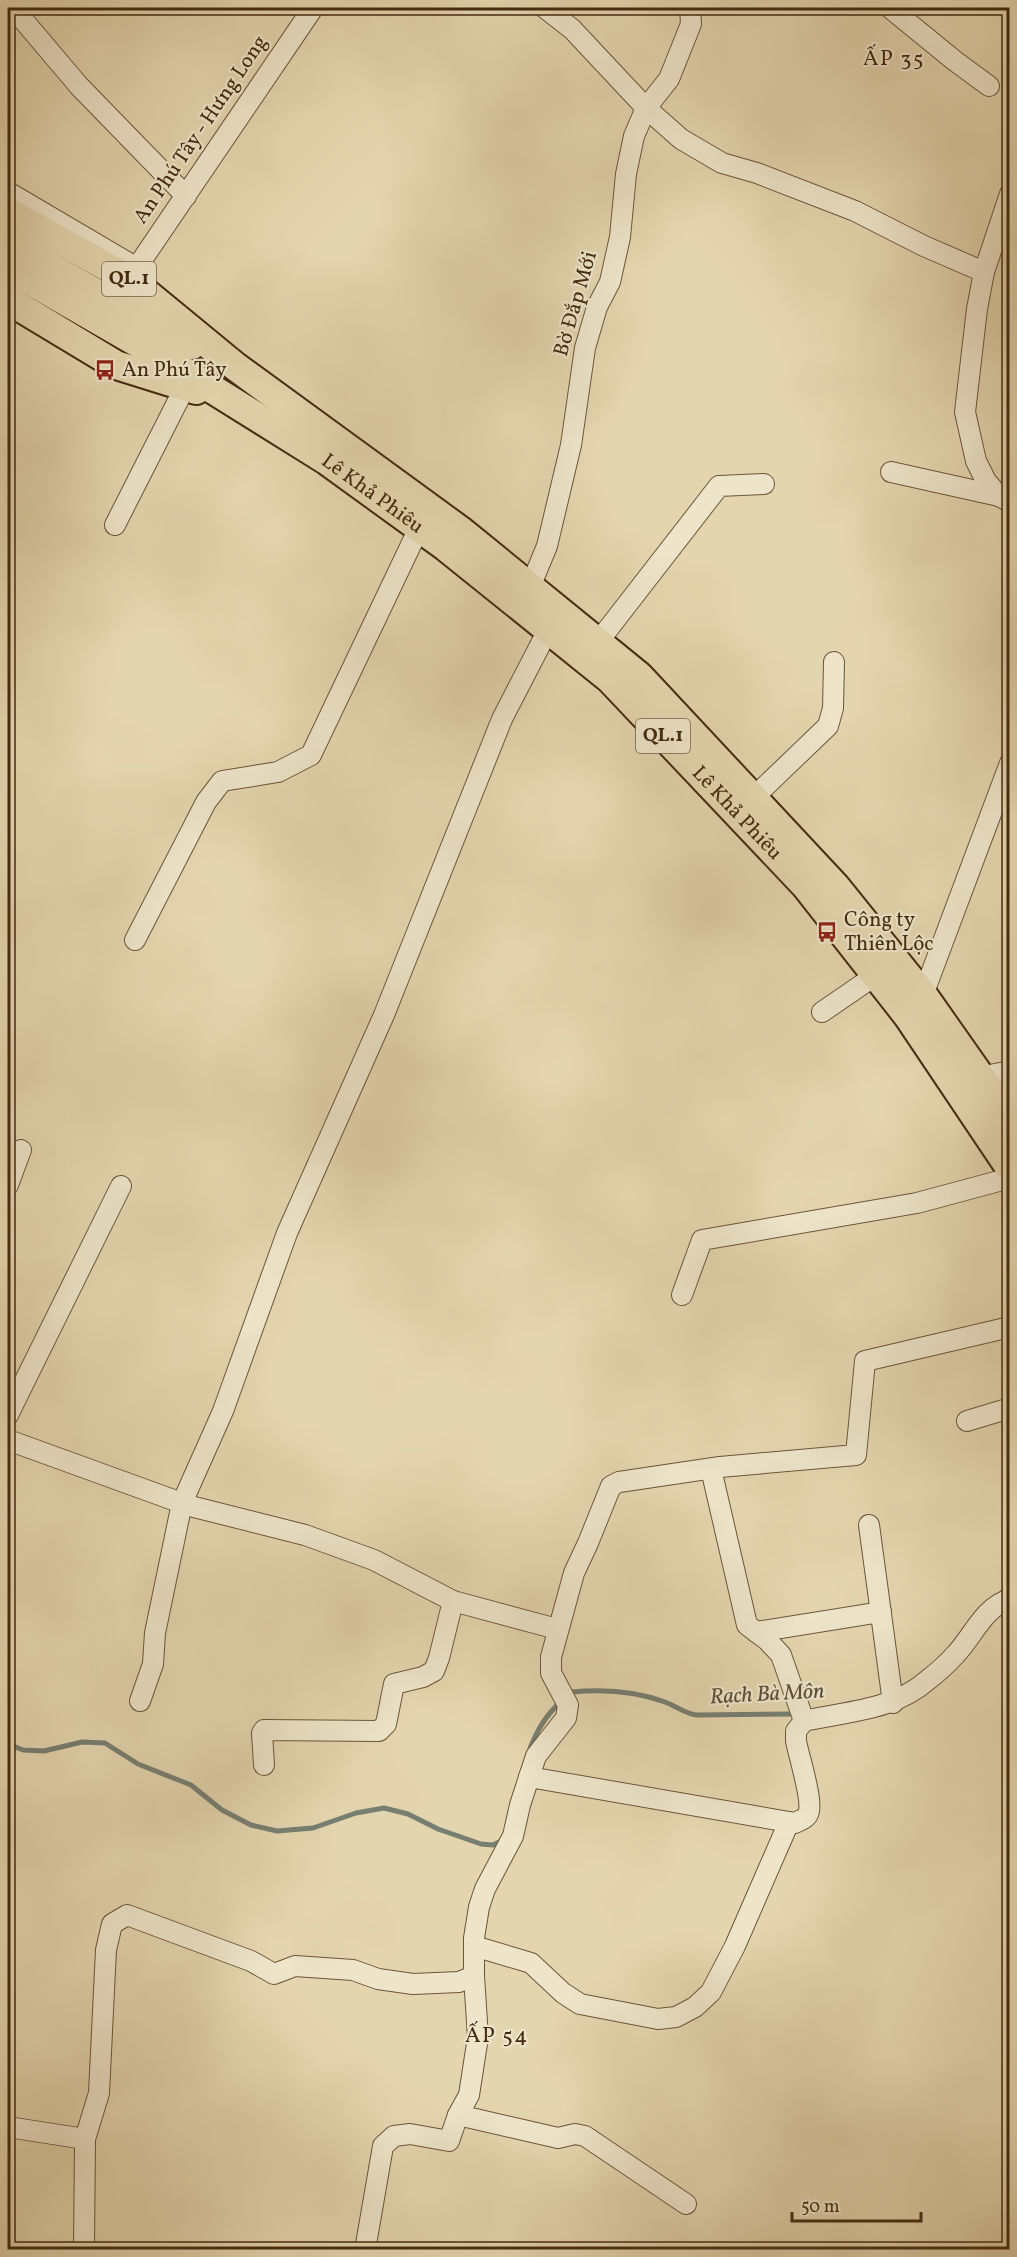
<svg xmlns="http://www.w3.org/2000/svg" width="1017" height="2257" viewBox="0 0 1017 2257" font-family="Vollkorn,serif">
<rect width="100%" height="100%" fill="#e3d5ae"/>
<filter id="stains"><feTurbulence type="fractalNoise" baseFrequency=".00333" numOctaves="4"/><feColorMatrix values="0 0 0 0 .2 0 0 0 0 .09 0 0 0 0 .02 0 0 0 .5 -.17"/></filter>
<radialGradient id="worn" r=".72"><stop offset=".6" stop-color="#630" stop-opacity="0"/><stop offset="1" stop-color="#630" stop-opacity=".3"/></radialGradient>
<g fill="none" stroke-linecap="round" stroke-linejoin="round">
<!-- stream -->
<g stroke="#767f71" stroke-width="5">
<polyline points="999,1595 1010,1587"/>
<path d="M568 1696 572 1692C604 1689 635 1691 665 1702 676 1706 684 1713 696 1715L796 1714"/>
<polyline points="8,1744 23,1750 44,1751 82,1742 105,1743 138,1764 191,1785 222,1810 251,1825 277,1831 313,1828 356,1813 384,1808 408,1814 438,1829 481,1844 493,1845 503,1840"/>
<path d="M528 1754C535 1734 545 1715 561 1702"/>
</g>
<!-- minor casing -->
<g stroke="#6c5538" stroke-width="22">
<g id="minor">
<polyline points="13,8 79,86 186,196"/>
<polyline points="545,8 572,29 646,108 681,139 722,163 757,173 855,211 924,246 984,272 977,309 965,412 976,461 986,481 999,496 1010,502"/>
<polyline points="890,8 955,61 989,86"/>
<polyline points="8,192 137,268"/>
<polyline points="984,272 1010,194"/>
<polyline points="129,279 313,8"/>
<polyline points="891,472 999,496"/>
<polyline points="115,525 185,387"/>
<polyline points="530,587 547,546 571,445 585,348 597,307 610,282 620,237 626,174 634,136 646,108 669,79 691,24 690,8"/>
<polyline points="598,642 719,486 764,484"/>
<polyline points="753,798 828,726 833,708 834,662"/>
<polyline points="135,940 206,802 222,781 278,772 311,755 419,528"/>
<polyline points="923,995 1010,763"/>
<polyline points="822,1012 876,975"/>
<polyline points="980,1077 1010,1071"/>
<polyline points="8,1185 21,1150"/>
<polyline points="682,1295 702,1240 917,1203 1010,1178"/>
<polyline points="8,1415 121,1186"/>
<polyline points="967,1421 1010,1408"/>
<polyline points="8,1440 190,1506 305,1535 374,1560 453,1601 557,1629"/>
<polyline points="711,1469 747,1625 767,1640 781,1655 804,1721"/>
<polyline points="869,1525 893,1703"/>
<polyline points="756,1632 881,1612"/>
<polyline points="140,1701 153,1664 155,1633 182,1503 223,1411 287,1233 384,1015 502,719 548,630"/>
<polyline points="264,1765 262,1733 264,1730 379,1731 386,1724 394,1684 423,1677 434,1671 439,1658 453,1601"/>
<path d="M529 1777 795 1823C801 1820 808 1818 809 1811 812 1797 799 1757 796 1741V1731L804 1721C848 1711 893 1711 929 1679 938 1672 948 1663 956 1654 973 1636 984 1607 1010 1599"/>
<polyline points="474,1946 531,1963 563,1993 580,2004 658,2019 676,2017 695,2007 711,1992 735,1946 789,1822"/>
<polyline points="458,2115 558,2138 575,2134 585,2136 686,2204"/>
<polyline points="8,2127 85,2139 99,2093 106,1950 112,1924 127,1915 251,1961 274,1974 295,1966 353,1970 378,1979 413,1984 459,1982 474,1976"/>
<polyline points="84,2250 85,2139"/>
<polyline points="365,2250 383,2146 394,2136 410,2134 449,2141 458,2115 469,2095 478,2037 474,1976 474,1938 479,1907 485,1889 513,1836 520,1805 536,1756 566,1718 568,1705 551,1673 551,1657 574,1573 588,1543 611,1486 619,1482 720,1467 856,1455 865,1361 1010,1327"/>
</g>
</g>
<!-- highway casing -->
<g stroke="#442a10" stroke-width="32">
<g id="highway">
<polyline points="8,212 129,279 236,367 461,531 639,676 836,887 923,995 1010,1119"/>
<polyline points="8,243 152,325 192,345"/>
<path id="s1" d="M8 268 140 344 326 460 446 547 610 679 806 886 908 1016 1010 1168"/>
<polyline points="8,300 116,365 196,390"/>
</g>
</g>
<!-- minor -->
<use href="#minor" stroke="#ede4ca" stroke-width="20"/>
<!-- highway -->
<use href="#highway" stroke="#e3d5ae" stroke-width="28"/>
</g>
<!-- icons -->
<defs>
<g id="bus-bare" transform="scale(1.62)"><path d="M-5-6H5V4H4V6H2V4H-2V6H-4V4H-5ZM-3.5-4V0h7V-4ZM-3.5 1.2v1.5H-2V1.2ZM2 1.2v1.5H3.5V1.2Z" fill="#8f2418" stroke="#ede4ca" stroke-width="2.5" paint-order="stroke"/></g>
</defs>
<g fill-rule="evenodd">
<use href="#bus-bare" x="105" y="370"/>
<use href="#bus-bare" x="827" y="932"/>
</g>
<g text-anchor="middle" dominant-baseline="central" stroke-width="4.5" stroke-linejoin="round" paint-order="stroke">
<!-- shield labels -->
<g fill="#ede4ca" stroke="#776248" stroke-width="1.5">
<rect x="102" y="262" width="54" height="34" rx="4.5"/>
<rect x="636" y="719" width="54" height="34" rx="4.5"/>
</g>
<g font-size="20" font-weight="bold" fill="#442a10">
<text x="129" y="279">QL.1</text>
<text x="663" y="736">QL.1</text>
</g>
<!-- street labels -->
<g font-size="21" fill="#442a10" stroke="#ede4ca">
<text transform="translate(201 130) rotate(-56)">An Phú Tây - Hưng Long</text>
<text transform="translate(576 304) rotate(-74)">Bờ Đắp Mới</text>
<text stroke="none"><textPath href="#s1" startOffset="429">Lê Khả Phiêu</textPath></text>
<text stroke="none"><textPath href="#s1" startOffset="915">Lê Khả Phiêu</textPath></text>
</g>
<!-- poi labels -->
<g font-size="21" fill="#442a10" stroke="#ede4ca" text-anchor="start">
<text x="122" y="370">An Phú Tây</text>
<text x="844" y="920">Công ty<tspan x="844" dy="24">Thiên Lộc</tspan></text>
</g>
<!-- neighbourhood labels -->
<g font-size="22" letter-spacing="1.5" fill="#442a10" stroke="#ede4ca">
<text x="894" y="59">ẤP 35</text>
<text x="497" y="2036">ẤP 54</text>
</g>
<!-- water labels -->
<g font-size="22" font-style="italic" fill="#594d38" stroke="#ede4ca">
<text transform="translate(767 1695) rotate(-3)">Rạch Bà Môn</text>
</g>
</g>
<!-- margin -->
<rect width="1017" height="2257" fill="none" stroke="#e3d5ae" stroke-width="30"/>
<rect x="9" y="9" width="999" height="2239" fill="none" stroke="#442a10" stroke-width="3"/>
<rect x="15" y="15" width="987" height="2227" fill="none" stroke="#442a10" stroke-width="1.5"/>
<!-- scale -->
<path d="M792 2212v9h129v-9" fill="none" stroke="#442a10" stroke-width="3"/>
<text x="801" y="2212" font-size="18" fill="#442a10" stroke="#ede4ca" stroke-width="4.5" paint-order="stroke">50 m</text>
<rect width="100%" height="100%" filter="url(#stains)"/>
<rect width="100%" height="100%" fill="url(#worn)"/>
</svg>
